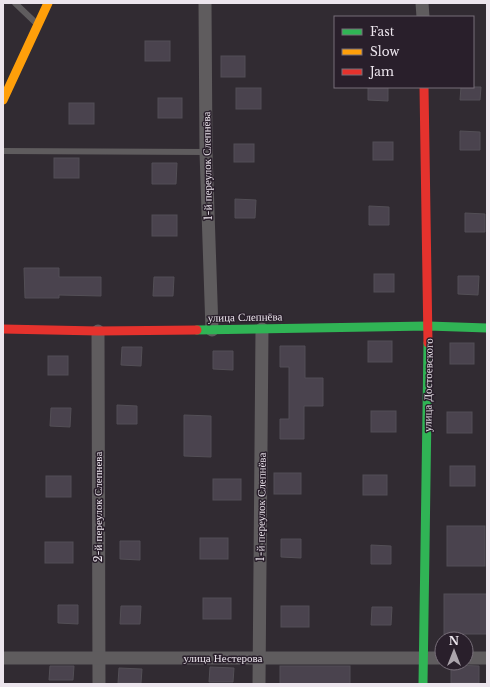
<svg xmlns="http://www.w3.org/2000/svg" width="490" height="687" viewBox="0 0 490 687" font-family="'Libre Baskerville',serif">
<rect width="100%" height="100%" fill="#312b32"/>
<!-- building -->
<g fill="#4a434e" stroke="#534f56">
<rect x="145" y="41" width="25" height="20"/>
<rect x="221" y="56" width="24" height="21"/>
<polygon points="368,87 388,87 388,101 368,100"/>
<polygon points="461,87 481,87 480,100 460,100"/>
<rect x="236" y="88" width="25" height="21"/>
<rect x="158" y="98" width="24" height="20"/>
<rect x="69" y="103" width="25" height="21"/>
<polygon points="460,131 480,132 480,150 460,150"/>
<rect x="373" y="142" width="20" height="18"/>
<rect x="234" y="144" width="20" height="18"/>
<rect x="54" y="158" width="25" height="20"/>
<polygon points="152,163 177,163 176,184 152,184"/>
<polygon points="235,199 256,200 255,218 235,218"/>
<polygon points="369,206 389,207 389,225 369,225"/>
<polygon points="465,213 485,214 485,232 465,232"/>
<rect x="152" y="215" width="25" height="21"/>
<polygon points="24,268 59,268 59,277 101,277 101,296 59,295 59,298 25,298"/>
<rect x="374" y="274" width="20" height="18"/>
<polygon points="458,276 479,276 478,295 458,294"/>
<polygon points="154,277 174,277 173,296 153,296"/>
<rect x="368" y="341" width="24" height="21"/>
<rect x="450" y="343" width="24" height="21"/>
<polygon points="280,346 305,346 305,378 323,378 323,406 304,406 304,439 280,439 280,419 289,419 289,367 280,367"/>
<polygon points="122,347 142,347 141,366 121,365"/>
<polygon points="213,351 233,351 233,370 213,369"/>
<rect x="48" y="356" width="20" height="19"/>
<polygon points="117,405 137,406 137,424 117,424"/>
<polygon points="51,408 71,408 70,427 50,426"/>
<rect x="371" y="411" width="25" height="21"/>
<rect x="447" y="412" width="25" height="21"/>
<polygon points="184,415 211,416 211,457 184,456"/>
<rect x="450" y="466" width="25" height="20"/>
<rect x="274" y="473" width="27" height="21"/>
<rect x="363" y="475" width="24" height="20"/>
<rect x="46" y="476" width="25" height="21"/>
<rect x="213" y="479" width="28" height="21"/>
<rect x="447" y="526" width="38" height="40"/>
<rect x="200" y="538" width="28" height="21"/>
<polygon points="281,539 301,539 301,558 281,557"/>
<polygon points="120,541 140,541 140,560 120,559"/>
<rect x="45" y="542" width="28" height="21"/>
<polygon points="371,545 391,546 391,564 371,564"/>
<rect x="444" y="594" width="43" height="40"/>
<rect x="203" y="598" width="28" height="21"/>
<polygon points="58,605 78,605 78,624 58,623"/>
<polygon points="121,606 141,606 140,624 120,624"/>
<rect x="281" y="606" width="28" height="21"/>
<polygon points="372,607 392,607 391,625 371,625"/>
<polygon points="451,665 479,666 479,683 451,683"/>
<polygon points="50,666 74,666 73,680 49,680"/>
<rect x="280" y="666" width="70" height="18"/>
<polygon points="210,667 234,668 233,682 209,682"/>
<polygon points="119,668 142,669 141,683 118,683"/>
</g>
<g fill="none" stroke-linecap="round" stroke-linejoin="round">
<!-- lane -->
<g stroke="#5f5c5e" stroke-width="6">
<polyline points="15,3 37,24"/>
<polyline points="3,151 206,152"/>
</g>
<!-- street -->
<g stroke="#5f5c5e" stroke-width="13">
<polyline points="205,3 206,152 212,330"/>
<polyline points="422,3 423,17"/>
<polyline points="98,331 99,684"/>
<polyline points="3,658 442,658"/>
<polyline points="466,658 487,658"/>
<polyline points="259,684 262,329"/>
</g>
<!-- fast -->
<g stroke="#30b455" stroke-width="9">
<polyline points="197,330 428,326 487,328"/>
<polyline points="423,684 428,343"/>
</g>
<!-- slow -->
<polyline stroke="#ff9f0a" stroke-width="9" points="3,100 48,3"/>
<!-- jam -->
<g stroke="#e5322d" stroke-width="9">
<polyline points="424,87 428,343"/>
<polyline points="3,329 98,331 197,330"/>
</g>
</g>
<g text-anchor="middle" dominant-baseline="central" stroke-width="3" stroke-linejoin="round" paint-order="stroke">
<!-- street labels -->
<g font-size="11" fill="#ece5ed" stroke="#291f2b">
<text transform="translate(207 166) rotate(-91)">1-й переулок Слепнёва</text>
<text transform="translate(245 317) rotate(-1)">улица Слепнёва</text>
<text transform="translate(428 385) rotate(-89)">улица Достоевского</text>
<text transform="translate(98 507) rotate(-90)">2-й переулок Слепнева</text>
<text transform="translate(261 507) rotate(-89)">1-й переулок Слепнёва</text>
<text x="223" y="658">улица Нестерова</text>
</g>
</g>
<!-- border -->
<rect width="490" height="687" fill="none" stroke="#ece5ed" stroke-width="8"/>
<!-- legend -->
<rect x="334" y="16" width="140" height="72" fill="#291f2b" stroke="#776e79"/>
<rect x="342" y="29" width="20" height="6" fill="#30b455" stroke="#776e79"/>
<text x="370" y="36" font-size="12" fill="#ece5ed">Fast</text>
<rect x="342" y="49" width="20" height="6" fill="#ff9f0a" stroke="#776e79"/>
<text x="370" y="56" font-size="12" fill="#ece5ed">Slow</text>
<rect x="342" y="69" width="20" height="6" fill="#e5322d" stroke="#776e79"/>
<text x="370" y="76" font-size="12" fill="#ece5ed">Jam</text>
<!-- north arrow -->
<g transform="translate(454 651)"><circle r="19" fill="#291f2b" stroke="#776e79"/>
<path d="M0-3L7 15L0 10L-7 15Z" fill="#aba4ac"/>
<text y="-6" font-size="11" font-weight="bold" text-anchor="middle" fill="#ece5ed">N</text>
</g>
</svg>
